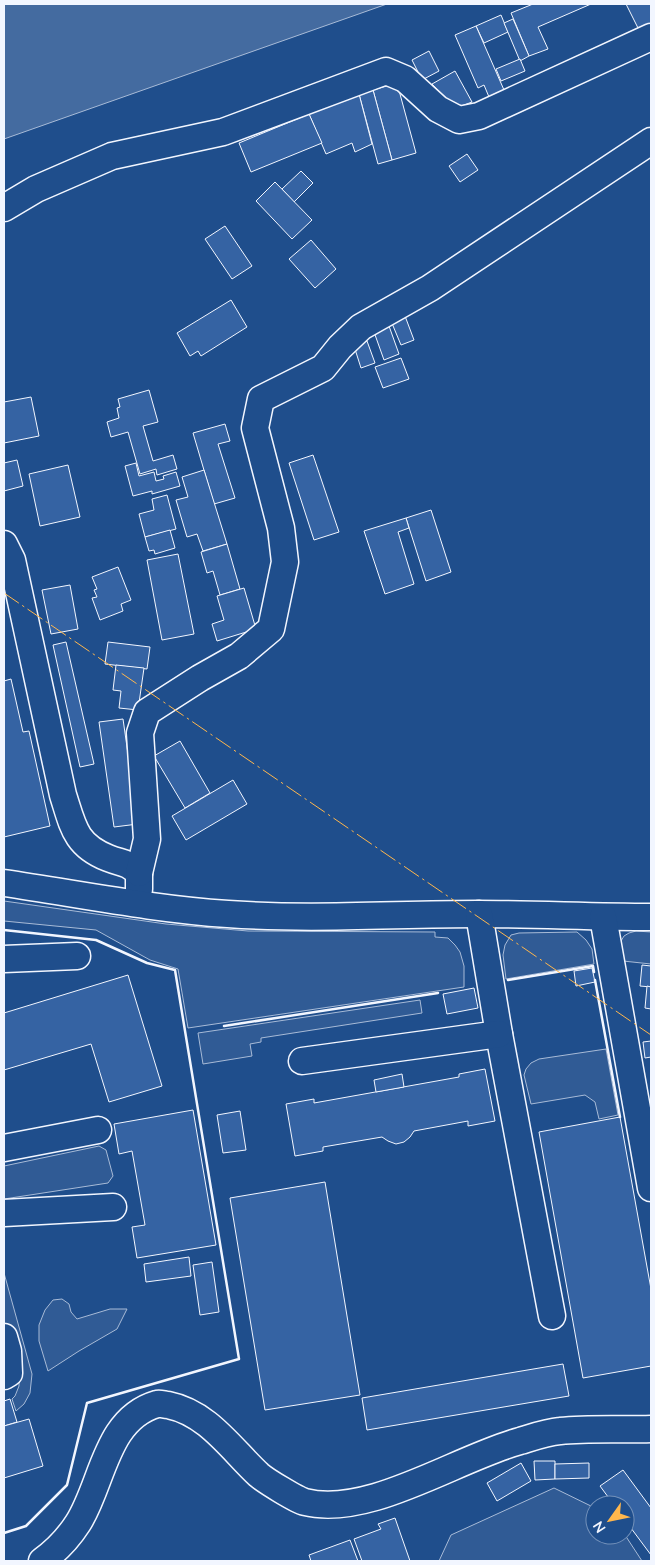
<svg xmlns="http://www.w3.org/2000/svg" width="655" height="1565" viewBox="0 0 655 1565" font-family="'Nunito Sans',sans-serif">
<rect width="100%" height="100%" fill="#1f4e8c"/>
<!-- built -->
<g fill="#305b95" stroke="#a8bbd7">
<polygon points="4,901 166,924 248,931 435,932 435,937 448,938 455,945 460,952 464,966 464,987 188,1028 178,969 150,960 96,930 4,921"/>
<polygon points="636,931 651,932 651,964 623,961 621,941 624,936 629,933"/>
<polygon points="577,932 586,940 592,949 594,964 506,979 503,955 505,945 511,935 519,933"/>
<polygon points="420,1000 422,1013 261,1038 261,1042 250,1044 252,1056 203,1064 198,1033"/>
<polygon points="606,1049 618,1115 599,1119 595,1102 585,1095 531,1104 524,1075 526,1069 531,1063 539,1059"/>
<polygon points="99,1146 106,1150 113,1176 108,1183 4,1199 4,1166"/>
<polygon points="4,1273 32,1374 30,1393 24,1404 16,1411 12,1399 15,1396 19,1386 19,1375 4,1326"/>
<polygon points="62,1299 69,1304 71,1312 77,1319 110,1309 127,1309 117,1329 79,1351 48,1371 39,1341 39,1325 45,1310 53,1300"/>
<polygon points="554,1488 595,1508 595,1535 625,1535 642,1561 439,1561 451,1535"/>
</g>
<!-- water -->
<polygon fill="#446ba0" stroke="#a8bbd7" points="4,4 387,4 4,139"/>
<!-- building -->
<g fill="#3563a3" stroke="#f2f6ff">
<polygon points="533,4 591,4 538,27 548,49 529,56 511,13"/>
<polygon points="626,4 651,4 651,27 640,32"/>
<polygon points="501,15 508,32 484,43 476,26"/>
<polygon points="513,19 529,56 520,61 504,23"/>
<polygon points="476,26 504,90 489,97 484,85 478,88 455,35"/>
<polygon points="429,51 439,71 422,80 412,60"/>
<polygon points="520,59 525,71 501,81 496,69"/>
<polygon points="455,71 472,102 456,108 432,84"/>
<polygon points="397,83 416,153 392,160 373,90"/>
<polygon points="373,90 392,160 378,164 359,94"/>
<polygon points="359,94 372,144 355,152 352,143 326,154 309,114"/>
<polygon points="309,114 322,143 251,172 239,143"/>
<polygon points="467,154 478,170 460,182 449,166"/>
<polygon points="301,171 313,183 294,202 282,189"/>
<polygon points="275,182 312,220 292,239 256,201"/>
<polygon points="225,226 252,266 232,279 205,239"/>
<polygon points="311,240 336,269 315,288 289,259"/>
<polygon points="231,300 247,327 201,356 198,351 190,356 177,333"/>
<polygon points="405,316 414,340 401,345 391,321"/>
<polygon points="389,326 399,354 384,360 374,332"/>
<polygon points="367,341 375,363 361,368 354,346"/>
<polygon points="401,358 409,379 383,388 375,367"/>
<polygon points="149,390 158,422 143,426 153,461 173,455 177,469 157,475 156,469 140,474 128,432 111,437 107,422 119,418 117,408 120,407 118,399"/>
<polygon points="31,397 39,436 4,443 4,402"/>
<polygon points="225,424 230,441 218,444 235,498 214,504 193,433"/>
<polygon points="313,455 339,532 314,540 289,463"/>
<polygon points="17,460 23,486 4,491 4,463"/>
<polygon points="136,463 139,476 154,472 156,481 164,479 163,476 176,472 180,486 152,494 152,491 133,496 125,466"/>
<polygon points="68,465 80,517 40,526 29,474"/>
<polygon points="204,470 227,544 203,551 197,534 187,537 176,500 188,497 182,477"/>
<polygon points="167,495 176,529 145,537 139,514 154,510 152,499"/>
<polygon points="431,510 451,572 426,581 406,518"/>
<polygon points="406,518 409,528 398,532 414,584 385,594 364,531"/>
<polygon points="170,530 175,548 155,554 154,550 149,551 145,537"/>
<polygon points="227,544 240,589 220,595 213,571 207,573 201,552"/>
<polygon points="178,554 194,634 162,640 147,560"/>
<polygon points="118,567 131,600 121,604 123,611 100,620 92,598 97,597 94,590 97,589 92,577"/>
<polygon points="70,585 78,629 51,634 42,590"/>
<polygon points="244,588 256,629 217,641 212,624 224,620 217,596"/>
<polygon points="66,642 94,764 80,767 53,645"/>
<polygon points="108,642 150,647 147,669 105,664"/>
<polygon points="116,665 144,668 138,710 119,708 121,691 113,690"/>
<polygon points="11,679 23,732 29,731 50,826 4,837 4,681"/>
<polygon points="123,719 138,824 114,827 99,722"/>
<polygon points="180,741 210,793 185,808 154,756"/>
<polygon points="233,780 247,804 186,840 172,816"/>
<polygon points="642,965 651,966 651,987 640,986"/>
<polygon points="592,968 595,982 576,986 574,971"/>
<polygon points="128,975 162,1086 109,1102 91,1044 4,1070 4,1013"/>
<polygon points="647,986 651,987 651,1009 645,1008"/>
<polygon points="474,988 478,1008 447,1014 443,994"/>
<polygon points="651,1041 651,1057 645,1058 643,1042"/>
<polygon points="485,1069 495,1121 468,1126 468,1121 414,1131 410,1137 404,1142 396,1144 388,1141 382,1137 323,1147 323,1151 295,1156 286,1104 314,1099 314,1103 459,1077 459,1074"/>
<polygon points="402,1074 404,1087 376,1092 374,1080"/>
<polygon points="193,1110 216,1245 137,1258 132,1227 145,1225 132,1151 119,1154 114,1124"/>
<polygon points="240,1111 246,1150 223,1153 217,1115"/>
<polygon points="620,1117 651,1289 651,1366 583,1378 539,1132"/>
<polygon points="325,1182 360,1395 265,1410 230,1198"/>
<polygon points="189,1257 191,1276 146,1282 144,1264"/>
<polygon points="212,1262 219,1312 200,1315 193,1265"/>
<polygon points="563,1364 569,1396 367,1430 362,1398"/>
<polygon points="10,1399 17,1422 4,1426 4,1401"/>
<polygon points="29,1419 43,1466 4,1478 4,1426"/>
<polygon points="534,1461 555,1461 555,1479 535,1480"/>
<polygon points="521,1463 531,1481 497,1501 487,1483"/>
<polygon points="589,1463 589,1478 555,1479 555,1464"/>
<polygon points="623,1470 651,1508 651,1555 625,1520 625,1505 614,1505 600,1486"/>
<polygon points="395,1518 410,1561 362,1561 354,1539 381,1529 378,1524"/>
<polygon points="350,1540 358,1561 311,1561 309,1555"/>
</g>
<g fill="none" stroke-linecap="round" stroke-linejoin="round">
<!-- minor casing -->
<g stroke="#f2f6ff" stroke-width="29">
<g id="minor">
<polyline points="4,208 36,189 112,156 223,132 386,71 405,79 438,109 459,120 479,116 651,37"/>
<path d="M4 544 12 560 63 795C73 826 75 845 108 858 123 864 126 861 139 873V889"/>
<polyline points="139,873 147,839 140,733 147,712 200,678 239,656 271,629 285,562 281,528 255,428 261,399 323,368 340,347 361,327 430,288 651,141"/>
<path d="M4 883C79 894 153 909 228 914 311 920 395 914 477 914 535 914 593 917 651 917"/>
<polyline points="479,914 499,1034 552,1316"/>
<polyline points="603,917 651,1188"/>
<polyline points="4,959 77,956"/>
<polyline points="302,1061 499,1034"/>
<polyline points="4,1148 98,1130"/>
<polyline points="4,1213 113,1207"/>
<polyline points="4,1337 8,1351 9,1373 4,1376"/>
<path d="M42 1561C56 1551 69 1537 78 1523 103 1484 105 1419 157 1404 160 1403 164 1405 168 1405 208 1413 231 1449 259 1475 266 1481 297 1500 305 1502 369 1518 457 1458 520 1441 533 1437 547 1432 560 1431 590 1428 621 1430 651 1429"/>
</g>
</g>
<!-- minor -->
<use href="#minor" stroke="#1f4e8c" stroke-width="26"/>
<!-- wall -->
<g stroke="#f2f6ff" stroke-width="2.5">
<polyline points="4,930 96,940 147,963 175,970 239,1359 87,1403 67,1485 26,1526 4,1533"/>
<polyline points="508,980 593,966 594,972"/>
<polyline points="595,980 620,1117"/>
<polyline points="224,1026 438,993"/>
</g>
<!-- power -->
<polyline stroke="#ffb74d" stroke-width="1" stroke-dasharray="18 4 2.5 4" stroke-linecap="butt" points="4,593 651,1035"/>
</g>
<!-- border -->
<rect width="655" height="1565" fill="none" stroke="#f2f6ff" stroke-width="10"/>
<!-- north arrow -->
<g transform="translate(610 1520) rotate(237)"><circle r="24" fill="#1f4e8c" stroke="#7391ba"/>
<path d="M0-4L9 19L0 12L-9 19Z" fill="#ffb74d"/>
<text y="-8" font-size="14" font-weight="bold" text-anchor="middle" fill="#f2f6ff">N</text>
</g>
</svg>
